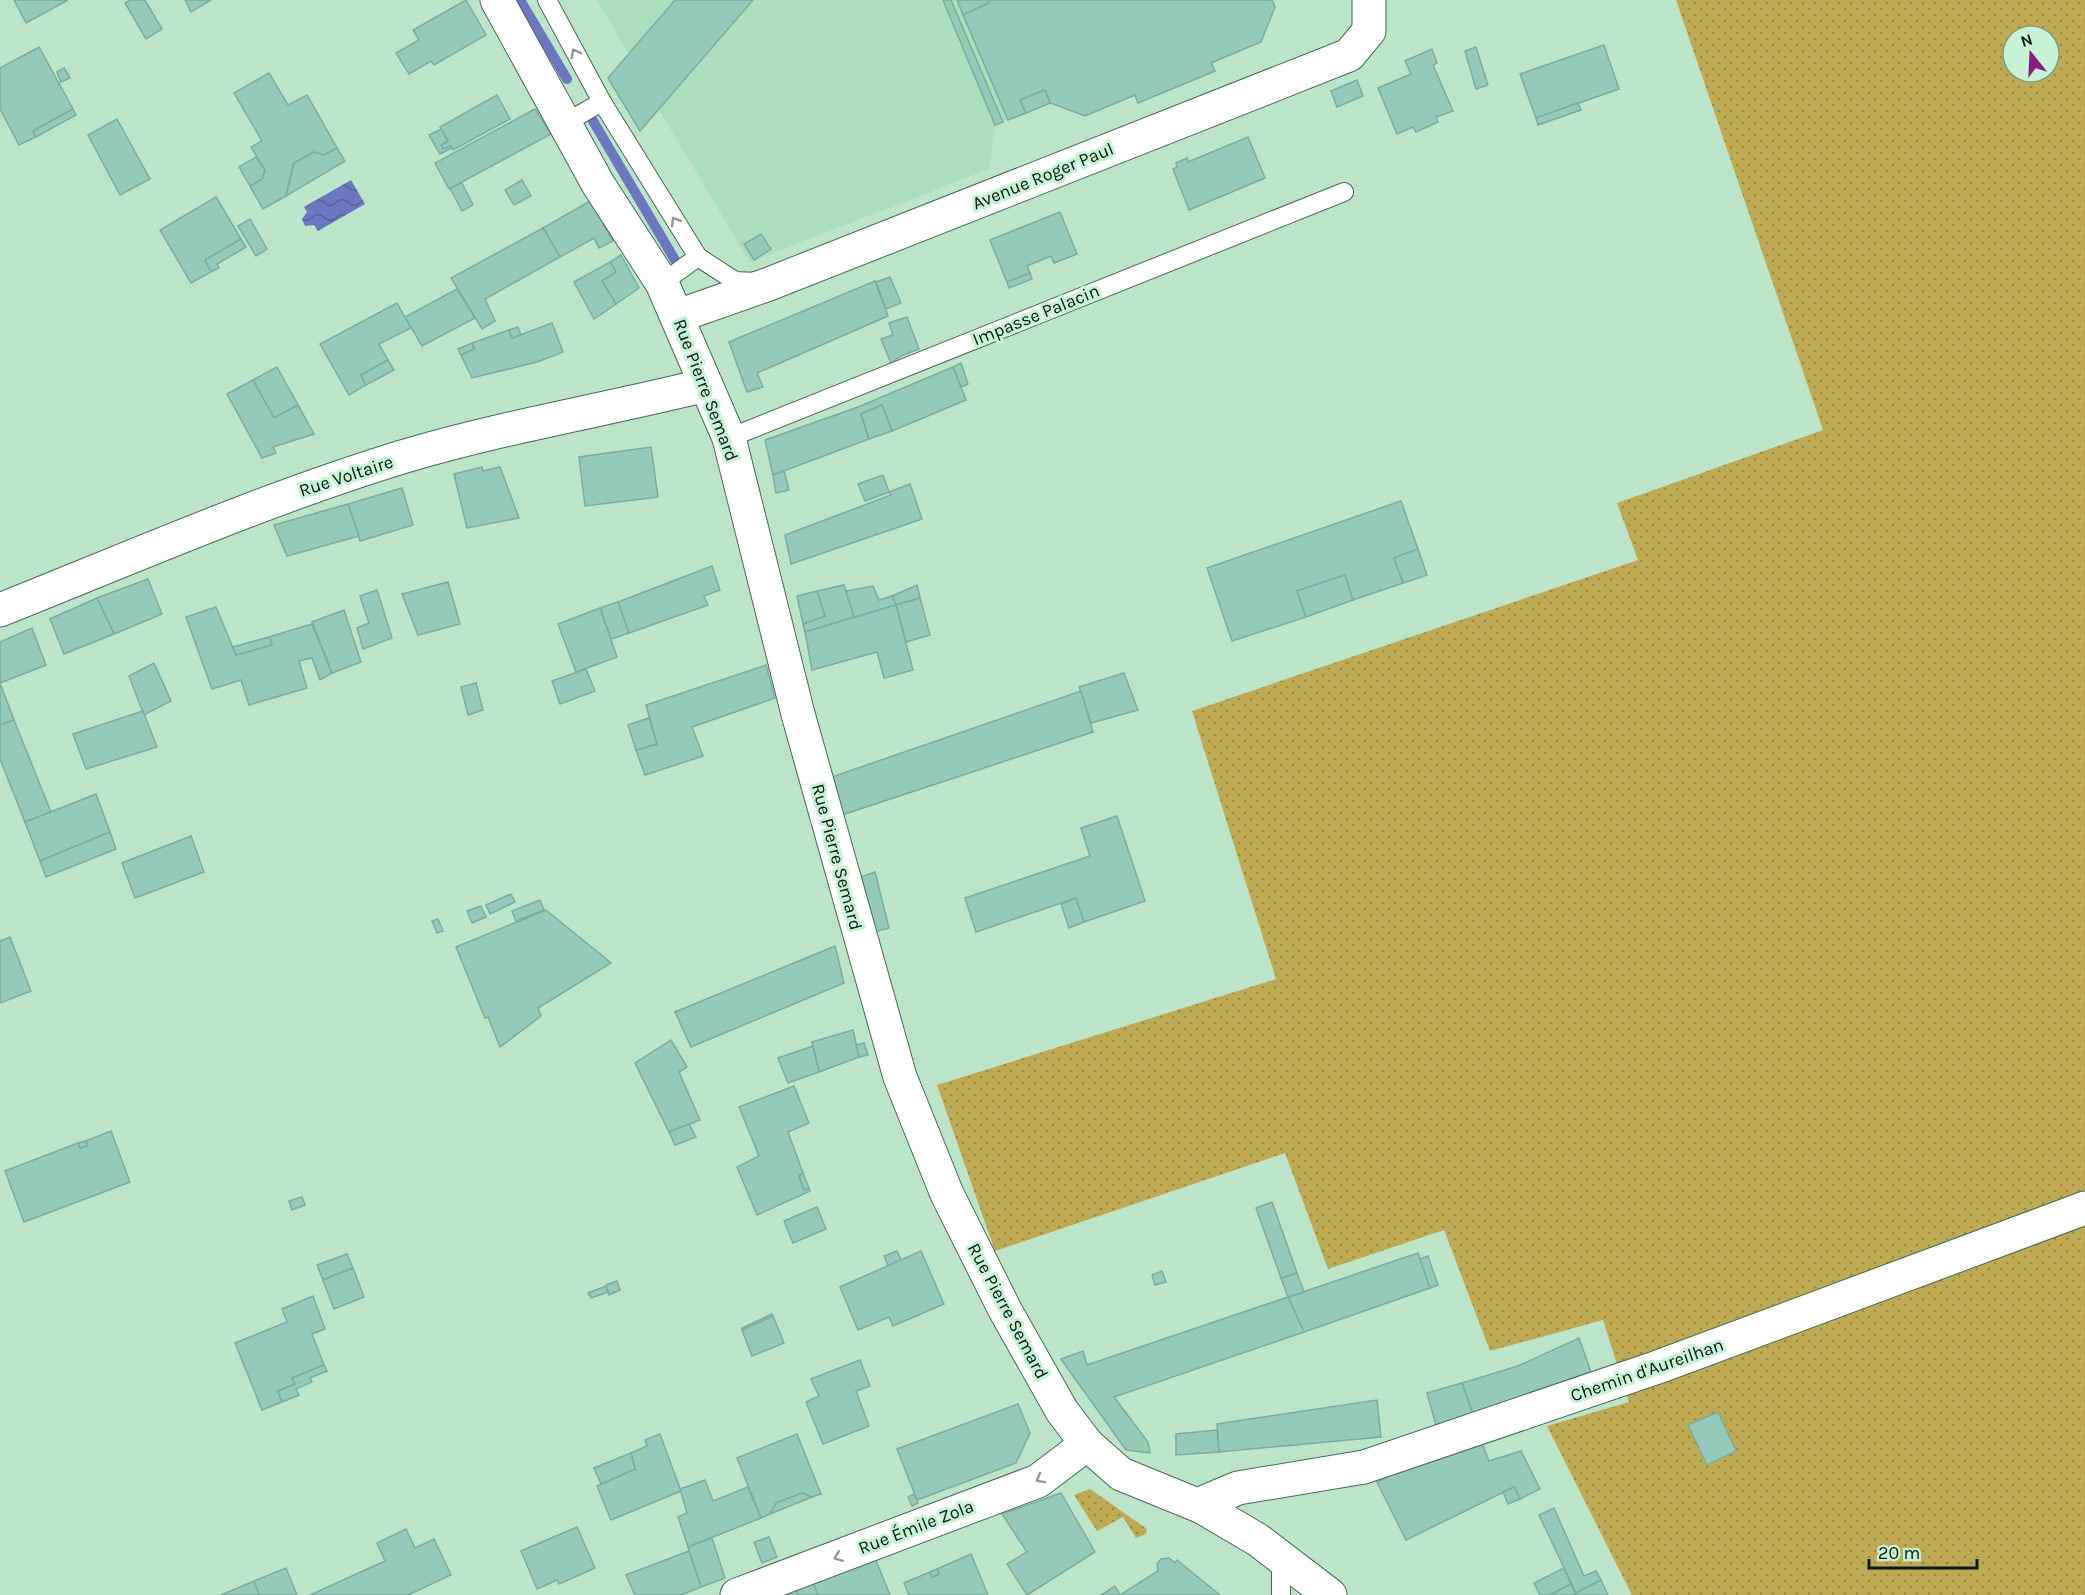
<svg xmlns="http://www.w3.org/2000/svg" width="2085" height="1595" viewBox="0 0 2085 1595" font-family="Karla,sans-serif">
<defs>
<pattern id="grass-dots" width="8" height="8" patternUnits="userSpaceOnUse" patternTransform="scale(1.5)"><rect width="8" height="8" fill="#bfaa54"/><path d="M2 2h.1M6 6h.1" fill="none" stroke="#998a44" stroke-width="1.8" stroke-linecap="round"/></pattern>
<pattern id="water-waves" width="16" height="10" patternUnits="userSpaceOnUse" patternTransform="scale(1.5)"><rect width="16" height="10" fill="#6b77c0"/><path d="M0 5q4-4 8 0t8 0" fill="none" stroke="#56619a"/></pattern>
</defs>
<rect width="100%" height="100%" fill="#bbe4c9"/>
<!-- built -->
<polygon fill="#acddbc" points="597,0 1272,0 1275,7 1261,42 1212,63 1215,71 1138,103 1135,95 1085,116 1050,103 995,125 989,169 750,262 659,110 640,131 608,78 629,54"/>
<!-- grass -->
<g fill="url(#grass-dots)" fill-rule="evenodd">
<path d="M1676 0H2085V1595H1632L1547 1426 1629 1402 1603 1320 1490 1351 1444 1230 1328 1269 1285 1153 995 1251 937 1085 1276 979 1192 711 1638 560 1617 503 1823 430ZM2013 36H2049V72H2013Z"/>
<polygon points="1090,1489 1147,1529 1146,1534 1136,1538 1123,1517 1097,1531 1074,1495"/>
</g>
<!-- water -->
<polygon fill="url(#water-waves)" points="351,180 365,204 318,231 314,225 305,226 302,219 307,212 304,207"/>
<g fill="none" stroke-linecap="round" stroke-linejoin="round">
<!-- stream -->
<g stroke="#6b77c0" stroke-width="10">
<polyline points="520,0 567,79"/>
<polyline points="593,121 675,260"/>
</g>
</g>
<!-- building -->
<g fill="#95c9ba" stroke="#7bad9f" stroke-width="1.5">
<polygon points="14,0 68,0 26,23"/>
<polygon points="131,0 145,0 162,29 146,39 125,3"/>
<polygon points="185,0 211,0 191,12"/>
<polygon points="466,0 486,35 434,65 431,61 409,74 396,53 419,40 413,30"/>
<polygon points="675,0 753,0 640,131 608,78"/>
<polygon points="943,0 951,0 1003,122 995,125"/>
<polygon points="957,0 990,0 989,3 963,15"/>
<polygon points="990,0 1272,0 1275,7 1261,42 1211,63 1215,71 1138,103 1135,95 1085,116 1050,103 1045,90 1020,100 1026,113 1008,120 963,15 989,3"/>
<polygon points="1604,45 1619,89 1536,118 1520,74"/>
<polygon points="39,47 73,109 33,131 36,137 19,145 0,109 0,68"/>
<polygon points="1476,47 1488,85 1476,89 1465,51"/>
<polygon points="1432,49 1437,63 1433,65 1453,111 1436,117 1438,122 1416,132 1413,127 1397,134 1378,88 1411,74 1405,61"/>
<polygon points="64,68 70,78 61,82 57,72"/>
<polygon points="269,73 288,105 307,95 337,148 324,155 314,152 294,163 286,196 263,209 250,186 262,179 265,170 251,147 262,141 234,93"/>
<polygon points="1357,80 1363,96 1337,107 1331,91"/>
<polygon points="1045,90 1050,103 1026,113 1020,100"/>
<polygon points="497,95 510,119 453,150 451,146 443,149 441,145 448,141 440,127"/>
<polygon points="1578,103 1581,110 1538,125 1536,118"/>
<polygon points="73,109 76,115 36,137 33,131"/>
<polygon points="535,109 551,134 449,189 435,163"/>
<polygon points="117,119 150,179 120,195 88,135"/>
<polygon points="441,129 448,141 441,145 443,149 451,146 452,148 440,154 429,135"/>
<polygon points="1248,137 1265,178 1189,210 1173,169 1177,167 1176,163 1187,158 1188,162"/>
<polygon points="337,148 345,161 286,196 294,163 314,152 324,155"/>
<polygon points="256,157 265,170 262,179 250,186 239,167"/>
<polygon points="522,180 531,196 514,205 505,190"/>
<polygon points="462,183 473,205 462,211 450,188"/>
<polygon points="216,197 241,239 205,260 211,272 191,283 160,230"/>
<polygon points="590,201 613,241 599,248 594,238 560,257 543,228"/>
<polygon points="1060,212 1077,254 1054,263 1051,256 1027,266 1030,273 1007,282 990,240"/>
<polygon points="250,219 267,249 256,256 238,226"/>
<polygon points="543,228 560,257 485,299 495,321 482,329 451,278"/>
<polygon points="761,234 771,249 754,260 744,244"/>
<polygon points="241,239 246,247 217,264 219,268 211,272 205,260"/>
<polygon points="621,255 639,288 616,304 602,281 616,272 610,262"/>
<polygon points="610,262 616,272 602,281 616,304 594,319 574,282"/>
<polygon points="1030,273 1032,279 1009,288 1007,282"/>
<polygon points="890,277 901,303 886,309 876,282"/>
<polygon points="875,281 888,316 757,373 763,387 747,392 729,342"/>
<polygon points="457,289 475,318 422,346 405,317"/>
<polygon points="397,303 411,328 379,344 388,360 361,375 366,385 349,395 320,344"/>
<polygon points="907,317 919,349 901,356 891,363 881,339 893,335 889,323"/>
<polygon points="552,323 563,352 537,362 472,378 461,355 474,349 472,343 509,330 512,338"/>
<polygon points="518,327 521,335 512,338 509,330"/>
<polygon points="472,343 474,349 461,355 458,349"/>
<polygon points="388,360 394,370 366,385 361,375"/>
<polygon points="961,363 968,384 961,387 953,367"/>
<polygon points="277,367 298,405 274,418 253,380"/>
<polygon points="953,367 966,400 892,431 882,405 861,414 869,439 773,475 765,440 858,407"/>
<polygon points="253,380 274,418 298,405 314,434 273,447 276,453 262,458 227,394"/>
<polygon points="882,405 892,431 869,439 861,414"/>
<polygon points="651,447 658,497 585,506 579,457"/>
<polygon points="482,467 483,471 500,467 519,518 467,528 454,474"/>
<polygon points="784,471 789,490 776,493 773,475"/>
<polygon points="883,475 889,492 865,501 858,484"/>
<polygon points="910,484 922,519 791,564 785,535 891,495 889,492"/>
<polygon points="402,488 413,525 360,541 348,504"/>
<polygon points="1401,501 1418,549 1394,558 1403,583 1353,600 1345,575 1297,591 1306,617 1232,641 1207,568"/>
<polygon points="348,504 359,536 287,556 274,525"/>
<polygon points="1418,549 1427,575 1403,583 1394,558"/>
<polygon points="712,566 720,590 704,596 708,605 629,633 618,602"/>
<polygon points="1345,575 1353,600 1306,617 1297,591"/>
<polygon points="148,579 162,614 114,634 97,598"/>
<polygon points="448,582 460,624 418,635 402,594"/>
<polygon points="844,585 854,617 805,632 803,624 825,616 817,591"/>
<polygon points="917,585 920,598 896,605 892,596"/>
<polygon points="873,586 879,600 892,596 896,605 854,617 846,591"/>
<polygon points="377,590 392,638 363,649 357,628 369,623 360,596"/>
<polygon points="817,591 825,616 803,624 797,596"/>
<polygon points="97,598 114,634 64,654 50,619"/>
<polygon points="920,598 930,635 906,642 896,605"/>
<polygon points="618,602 629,633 611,639 600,608"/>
<polygon points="896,605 913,670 884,678 877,652 812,670 805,632"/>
<polygon points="216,607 236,655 272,645 269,637 312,624 332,673 320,680 312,658 299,661 307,688 249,705 241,680 212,689 186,617"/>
<polygon points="600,608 617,657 576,672 558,624"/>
<polygon points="344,610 361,662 332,673 312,622"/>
<polygon points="32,628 46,665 0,683 14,720 0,725 0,642"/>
<polygon points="269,637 272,645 236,655 233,647"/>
<polygon points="154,663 171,701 144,715 129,676"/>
<polygon points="766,665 775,698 692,727 703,756 645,775 636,750 657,744 646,705"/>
<polygon points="586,669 595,691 560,704 552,681"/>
<polygon points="1124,673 1138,710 1091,723 1079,687"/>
<polygon points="476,683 483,710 468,715 461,687"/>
<polygon points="1081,691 1093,732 839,816 829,778"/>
<polygon points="143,711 157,747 86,769 73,734"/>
<polygon points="649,718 657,744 636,750 628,725"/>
<polygon points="14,720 51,812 25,822 0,759 0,725"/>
<polygon points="96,794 110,832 40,861 25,822"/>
<polygon points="1117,816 1145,901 1084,922 1076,898 976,932 965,898 1090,856 1081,828"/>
<polygon points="110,832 116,849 46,877 40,861"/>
<polygon points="191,836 204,872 135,898 122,863"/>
<polygon points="875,872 889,928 870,933 858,878"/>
<polygon points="511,894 515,902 490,914 486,905"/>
<polygon points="1076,898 1084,922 1069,928 1061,904"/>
<polygon points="540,900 544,910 516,921 512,911"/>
<polygon points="481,906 486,917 472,923 467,911"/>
<polygon points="546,910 611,963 538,1008 541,1016 500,1047 488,1017 485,1018 456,947"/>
<polygon points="438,919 443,931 437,933 432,921"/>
<polygon points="10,937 31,991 0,1003 0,941"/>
<polygon points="835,946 844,983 691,1047 675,1012"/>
<polygon points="853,1030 859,1057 819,1072 812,1042"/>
<polygon points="671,1040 687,1067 679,1072 700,1120 669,1132 635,1063"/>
<polygon points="864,1043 868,1055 859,1057 856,1045"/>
<polygon points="813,1046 819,1072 788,1083 778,1058"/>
<polygon points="794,1086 809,1123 788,1132 803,1173 799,1176 804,1190 809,1188 810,1191 757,1215 737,1167 759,1156 739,1107"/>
<polygon points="689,1124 696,1137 675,1145 669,1132"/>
<polygon points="111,1131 130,1182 24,1222 5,1171 78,1143 80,1148 87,1146 86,1141"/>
<polygon points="86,1141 87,1146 80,1148 78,1143"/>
<polygon points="803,1173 809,1188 804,1190 799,1176"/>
<polygon points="302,1197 305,1205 292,1210 289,1201"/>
<polygon points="1272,1202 1297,1273 1281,1278 1256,1208"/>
<polygon points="817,1207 826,1229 793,1243 784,1221"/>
<polygon points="897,1251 901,1260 888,1266 884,1256"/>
<polygon points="921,1251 944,1304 893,1326 889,1317 858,1330 840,1287"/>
<polygon points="1418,1253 1430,1288 1304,1332 1288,1297"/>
<polygon points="347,1254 353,1268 323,1280 317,1265"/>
<polygon points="1428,1256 1438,1285 1430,1288 1420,1259"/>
<polygon points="353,1268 364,1297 334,1309 323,1280"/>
<polygon points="1162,1271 1166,1282 1155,1285 1152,1275"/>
<polygon points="1297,1273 1304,1292 1288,1297 1281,1278"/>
<polygon points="617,1281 620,1290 609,1295 606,1285"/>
<polygon points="606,1286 608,1292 591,1298 588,1293"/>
<polygon points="313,1296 325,1329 312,1334 324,1365 292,1378 295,1384 278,1391 282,1402 262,1410 235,1343 287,1322 282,1309"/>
<polygon points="1288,1297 1304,1332 1114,1397 1148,1442 1150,1453 1126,1450 1061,1359 1083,1351 1087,1365"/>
<polygon points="772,1314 773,1316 742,1330 742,1328"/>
<polygon points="773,1316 784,1343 752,1356 742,1330"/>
<polygon points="1579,1338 1591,1372 1556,1384 1527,1399 1474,1417 1462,1383 1518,1366"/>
<polygon points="860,1360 870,1386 856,1391 869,1426 823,1444 806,1402 819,1396 811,1379"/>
<polygon points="324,1365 327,1371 310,1378 312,1382 296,1389 299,1395 282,1402 278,1391 295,1384 292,1378"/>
<polygon points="1462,1383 1474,1417 1436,1425 1427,1393"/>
<polygon points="1377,1400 1381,1437 1219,1452 1217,1424"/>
<polygon points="1018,1404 1030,1433 1016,1463 917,1500 897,1449"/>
<polygon points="1718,1412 1736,1451 1707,1465 1688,1425"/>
<polygon points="1217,1430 1219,1452 1176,1455 1176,1434"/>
<polygon points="660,1434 681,1491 611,1520 597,1486 635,1469 631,1453 647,1446 645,1440"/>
<polygon points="797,1434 821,1494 812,1497 802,1493 776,1503 770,1514 761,1518 737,1458"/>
<polygon points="1481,1441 1489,1461 1521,1451 1540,1489 1520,1499 1514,1487 1406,1540 1377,1482 1414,1464"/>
<polygon points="631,1453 635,1469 601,1484 594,1468"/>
<polygon points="705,1480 713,1501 748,1487 761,1518 688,1547 678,1517 687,1513 680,1489"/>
<polygon points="1514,1487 1520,1499 1508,1504 1503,1492"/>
<polygon points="802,1493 812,1497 770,1514 776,1503"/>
<polygon points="1061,1493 1095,1552 1027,1595 1007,1564 1027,1552 1002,1514"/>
<polygon points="914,1494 918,1503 912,1506 908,1497"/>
<polygon points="1554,1508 1584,1576 1596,1571 1601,1580 1576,1593 1539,1515"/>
<polygon points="577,1527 595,1568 559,1584 557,1580 537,1589 521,1551"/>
<polygon points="406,1529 415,1548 434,1539 451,1575 408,1595 310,1595 385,1561 377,1543"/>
<polygon points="769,1537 777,1557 762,1563 754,1542"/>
<polygon points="712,1538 725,1578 701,1587 688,1547"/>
<polygon points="689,1551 701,1587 681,1595 635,1595 626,1575"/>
<polygon points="971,1554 988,1595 909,1595 904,1583 930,1572 932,1577 939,1574 937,1569"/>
<polygon points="875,1558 890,1595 818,1595 813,1582"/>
<polygon points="1169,1558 1175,1563 1177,1560 1220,1595 1120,1595 1158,1571 1157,1564 1161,1559"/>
<polygon points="286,1568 297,1595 259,1595 254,1581"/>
<polygon points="1564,1568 1571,1584 1550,1595 1540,1595 1534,1583"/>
<polygon points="937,1569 939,1574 932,1577 930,1572"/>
<polygon points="1601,1580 1608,1595 1576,1595 1576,1593"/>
<polygon points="254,1581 259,1595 221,1595"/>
<polygon points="813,1582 818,1595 798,1595 796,1588"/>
<polygon points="1571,1584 1576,1595 1550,1595"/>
<polygon points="1115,1586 1120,1595 1101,1595 1106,1592"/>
<polygon points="796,1588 798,1595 783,1595"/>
</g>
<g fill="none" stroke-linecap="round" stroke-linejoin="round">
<!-- lane casing -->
<g stroke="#456a52" stroke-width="20">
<g id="lane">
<polyline points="547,0 602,102 698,257 735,281 756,282"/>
<polyline points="565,123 602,102"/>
<polyline points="662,283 698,257"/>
<polyline points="729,438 1344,192"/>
<polyline points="1281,1557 1281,1595"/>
</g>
</g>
<!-- street casing -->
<g stroke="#456a52" stroke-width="35">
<g id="street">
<polyline points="678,316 769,284 1349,55 1369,31 1369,0"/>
<path d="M0 610C133 557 265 499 402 457 502 427 605 410 706 385"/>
<polyline points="1202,1507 1207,1501 1238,1488 1364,1467 1658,1367 2085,1208"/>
</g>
</g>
<!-- secondary casing -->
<g stroke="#456a52" stroke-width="35">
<g id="secondary">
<polyline points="497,0 598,184 662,283 729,438 798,714 900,1077 947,1194 1005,1310 1062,1411 1087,1444 1121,1474 1202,1507 1258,1540 1330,1595"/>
<polyline points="737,1595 1038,1481 1087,1444"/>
</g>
</g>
<!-- lane -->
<use href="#lane" stroke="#fff" stroke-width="18"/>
<!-- street -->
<use href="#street" stroke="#fff" stroke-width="33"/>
<!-- secondary -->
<use href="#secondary" stroke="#fff" stroke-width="33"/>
</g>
<!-- one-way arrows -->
<defs><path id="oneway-chevron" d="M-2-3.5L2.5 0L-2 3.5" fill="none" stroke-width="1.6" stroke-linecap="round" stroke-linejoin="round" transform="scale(1.5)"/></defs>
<g stroke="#909893">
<use href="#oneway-chevron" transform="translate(575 53) rotate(-118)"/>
<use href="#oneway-chevron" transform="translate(675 221) rotate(-122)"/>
<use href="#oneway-chevron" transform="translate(1040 1479) rotate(151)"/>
<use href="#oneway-chevron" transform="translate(838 1557) rotate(159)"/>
</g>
<g text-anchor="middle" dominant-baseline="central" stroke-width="6" stroke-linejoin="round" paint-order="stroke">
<!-- street labels -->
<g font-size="18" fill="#09190f" stroke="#c8f2d6">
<text transform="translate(1043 176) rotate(-22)">Avenue Roger Paul</text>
<text transform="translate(1036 315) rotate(-22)">Impasse Palacin</text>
<text transform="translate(706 390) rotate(69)">Rue Pierre Semard</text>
<text transform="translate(346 476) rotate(-18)">Rue Voltaire</text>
<text transform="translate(837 857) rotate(75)">Rue Pierre Semard</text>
<text transform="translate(1008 1311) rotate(62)">Rue Pierre Semard</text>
<text transform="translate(1647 1370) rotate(-19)">Chemin d'Aureilhan</text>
<text transform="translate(916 1527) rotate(-21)">Rue Émile Zola</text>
</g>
</g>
<!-- north arrow -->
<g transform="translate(2031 54) rotate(342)"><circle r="28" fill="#c8f2d6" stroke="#7c9b86" stroke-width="1.5"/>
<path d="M0-4.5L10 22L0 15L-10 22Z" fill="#8d1a7c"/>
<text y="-9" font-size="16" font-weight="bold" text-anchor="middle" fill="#09190f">N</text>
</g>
<!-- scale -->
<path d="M1869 1559v9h108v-9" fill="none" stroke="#09190f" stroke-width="3"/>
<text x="1878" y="1559" font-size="18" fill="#09190f" stroke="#c8f2d6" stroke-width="4.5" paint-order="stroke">20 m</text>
</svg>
